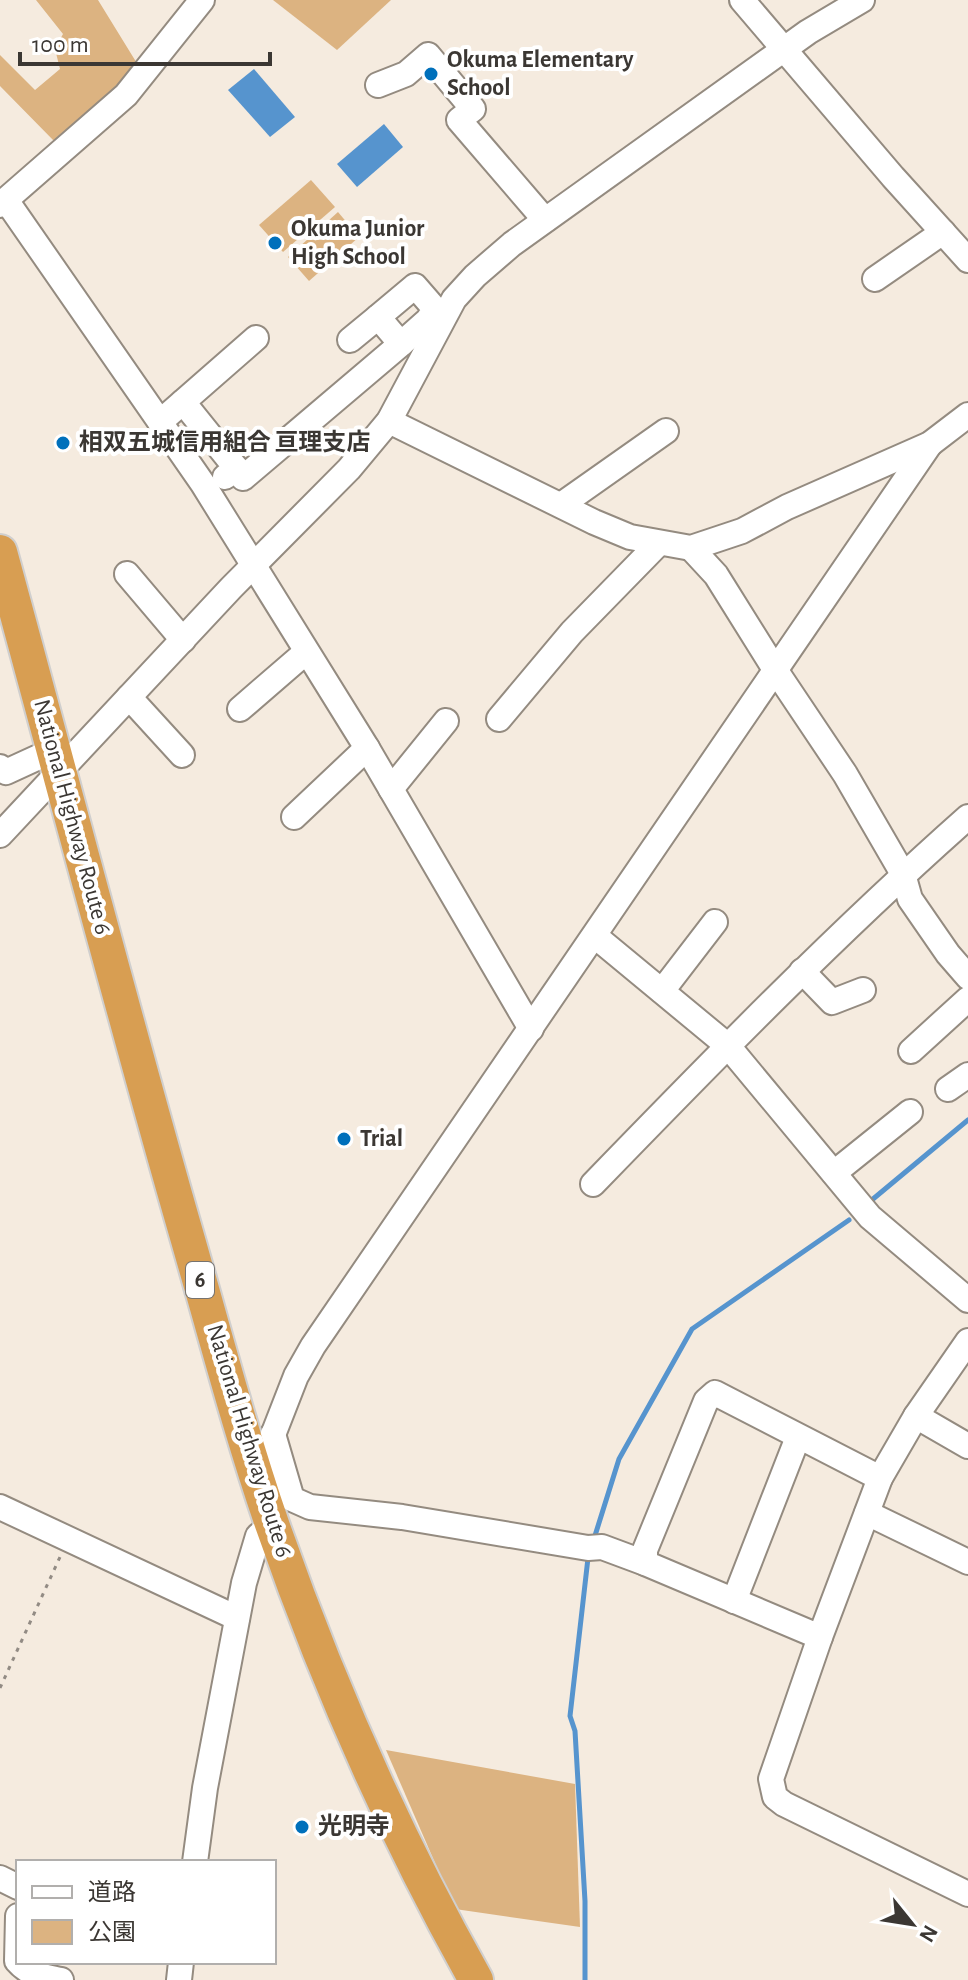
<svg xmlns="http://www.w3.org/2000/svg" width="968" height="1980" viewBox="0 0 968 1980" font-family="'Alegreya Sans','Noto Sans JP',sans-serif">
<rect width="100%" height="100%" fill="#f5ebdf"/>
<!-- green -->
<g fill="#dcb381">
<polygon points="36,0 98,0 138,65 112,96 55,142 0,86 0,55 35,90 60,69 55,49 63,34"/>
<polygon points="273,0 391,0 337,50"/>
<polygon points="311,180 335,207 283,252 259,225"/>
<polygon points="338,212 359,237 309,281 288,257"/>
<polygon points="386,1750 575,1784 580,1927 455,1909"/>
</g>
<!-- water -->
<g fill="#5694ce">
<polygon points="254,69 295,117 270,137 228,90"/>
<polygon points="384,124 403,147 357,187 337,164"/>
</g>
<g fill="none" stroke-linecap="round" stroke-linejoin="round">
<!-- stream -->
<g stroke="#5694ce" stroke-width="5">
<polyline points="873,1199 968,1120"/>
<polyline points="593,1542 619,1459 692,1329 849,1220"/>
<polyline points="585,1980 585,1901 575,1731 570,1716 588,1558"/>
</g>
<!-- minor casing -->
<g stroke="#948b80" stroke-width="28">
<g id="minor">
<polyline points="742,0 893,177 968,260"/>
<polyline points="378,85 406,74 428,55 473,109 459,120 545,220"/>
<polyline points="6,200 203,484 367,748 531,1029"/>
<polyline points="0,205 126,95 202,0"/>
<polyline points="875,279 943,232"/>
<polyline points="378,317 415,286 435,309 428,320 401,344"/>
<polyline points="183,402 236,468 225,477"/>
<polyline points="389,421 594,522 630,537 691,548 742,531 787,507 930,444 968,415"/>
<polyline points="160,422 256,338"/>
<polyline points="236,468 243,478 401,344 378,317 350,340"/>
<polyline points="561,505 666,431"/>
<polyline points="691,548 716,575 776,671 845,774 903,874 910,899 948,954 968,977"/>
<polyline points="127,574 183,640"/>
<polyline points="129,697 182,755"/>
<polyline points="240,709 306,652"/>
<polyline points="499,719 572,632 658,544"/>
<polyline points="0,767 6,772 54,750"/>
<polyline points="391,789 446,721"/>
<polyline points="294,817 367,748"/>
<polyline points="0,835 231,588 349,469 389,421 454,299 475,276 512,244 808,32 862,0"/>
<polyline points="595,936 728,1046 870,1217 968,1300"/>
<polyline points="802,971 832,1002 863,990"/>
<polyline points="662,991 715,922"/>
<polyline points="911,1051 968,999"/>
<polyline points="948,1089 968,1075"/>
<polyline points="834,1173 910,1112"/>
<path d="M593 1184C715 1058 837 933 968 817"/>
<polyline points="968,1341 916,1416 880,1478 820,1637 771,1779 775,1797 784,1804 968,1894"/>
<polyline points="916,1416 968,1446"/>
<polyline points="273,1434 292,1499 310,1507 402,1517 588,1548 602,1547 645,1563"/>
<polyline points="257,1476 296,1376 313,1346 930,444"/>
<polyline points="0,1507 237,1618"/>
<polyline points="867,1513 968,1562"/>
<polyline points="734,1601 798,1437"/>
<polyline points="820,1637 645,1563 645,1550 706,1401 715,1393 880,1478"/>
<polyline points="195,1862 205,1788 244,1583 258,1536 272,1524"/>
<polyline points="0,1878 18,1887"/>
<path d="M18 1916 17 1961C29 1975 43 1976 61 1980"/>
<polyline points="179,1980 181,1962"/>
</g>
</g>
<!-- highway casing -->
<g stroke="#d0cfce" stroke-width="38">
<path id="highway" d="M0 552C62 779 121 1007 186 1233 214 1330 239 1428 272 1524 327 1682 394 1834 476 1980"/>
</g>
<!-- path -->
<polyline stroke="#928b84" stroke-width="3" stroke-dasharray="4 6" stroke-linecap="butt" points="0,1688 60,1557"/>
<!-- minor -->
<use href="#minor" stroke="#fff" stroke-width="24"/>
<!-- highway -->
<use href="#highway" stroke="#d89e52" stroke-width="34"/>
</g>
<!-- markers -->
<g fill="#0070bb" stroke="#fff" stroke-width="3">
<circle cx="431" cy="74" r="8"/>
<circle cx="275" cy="243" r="8"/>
<circle cx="63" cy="443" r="8"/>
<circle cx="344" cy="1139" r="8"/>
<circle cx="302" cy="1827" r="8"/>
</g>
<g text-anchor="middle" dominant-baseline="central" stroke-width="8" stroke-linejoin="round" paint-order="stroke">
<!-- shield labels -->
<rect fill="#fff" stroke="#767370" stroke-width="2" x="186" y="1262" width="28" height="36" rx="6"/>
<g font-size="22" font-weight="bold" fill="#3b3733">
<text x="200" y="1280">6</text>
</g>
<!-- poi labels -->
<g font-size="24" font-weight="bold" fill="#3b3733" stroke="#fff" text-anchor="start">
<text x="447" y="60">Okuma Elementary<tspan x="447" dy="28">School</tspan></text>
<text x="291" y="229">Okuma Junior<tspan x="291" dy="28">High School</tspan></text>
<text x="79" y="443">相双五城信用組合 亘理支店</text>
<text x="360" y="1139">Trial</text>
<text x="318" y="1827">光明寺</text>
</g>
<!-- street labels -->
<g font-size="24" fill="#3b3733" stroke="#fff">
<text transform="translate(72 817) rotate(75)">National Highway Route 6</text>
<text transform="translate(249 1441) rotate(73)">National Highway Route 6</text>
</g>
</g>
<!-- legend -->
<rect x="16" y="1860" width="260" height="104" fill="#ffffff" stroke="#b1afad" stroke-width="2"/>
<rect x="32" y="1886" width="40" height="12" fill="#ffffff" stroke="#b1afad" stroke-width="2"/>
<text x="88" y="1900" font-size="24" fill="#3b3733">道路</text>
<rect x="32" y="1920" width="40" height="24" fill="#dcb381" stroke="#b1afad" stroke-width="2"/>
<text x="88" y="1940" font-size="24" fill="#3b3733">公園</text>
<!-- north arrow -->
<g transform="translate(912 1924) rotate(120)" stroke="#ffffff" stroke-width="6" paint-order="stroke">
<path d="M0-6L14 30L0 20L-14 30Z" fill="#3b3733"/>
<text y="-12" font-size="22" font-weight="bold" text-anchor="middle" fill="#3b3733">N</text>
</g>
<!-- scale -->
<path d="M20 52v12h250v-12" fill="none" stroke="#3b3733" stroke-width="4"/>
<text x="32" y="52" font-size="24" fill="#3b3733" stroke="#ffffff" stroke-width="6" paint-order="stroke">100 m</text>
</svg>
